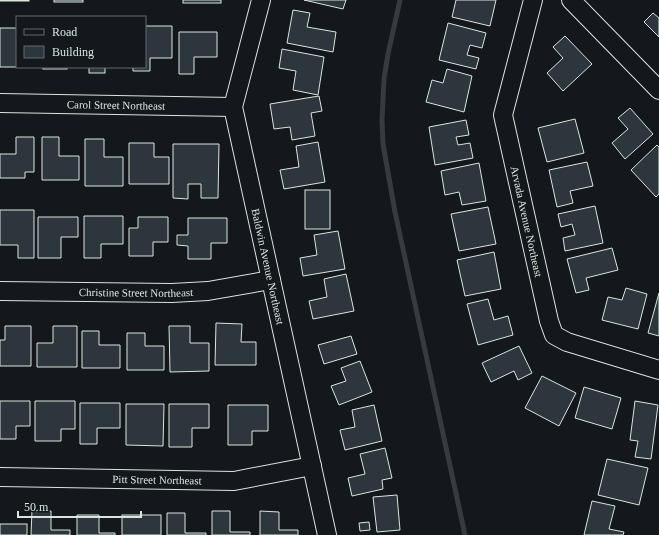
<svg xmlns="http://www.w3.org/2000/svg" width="659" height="535" viewBox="0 0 659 535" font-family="Georgia,serif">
<rect width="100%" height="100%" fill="#14181c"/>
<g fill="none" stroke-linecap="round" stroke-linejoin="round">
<!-- stream -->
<polyline stroke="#363b3e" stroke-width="5" points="400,0 388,54 384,79 382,120 383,144 395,212 465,535"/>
</g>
<!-- building -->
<g fill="#2c363c" stroke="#d8e6dc">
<rect x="0" y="0" width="29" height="1"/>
<rect x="54" y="0" width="29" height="2"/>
<rect x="183" y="0" width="38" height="3"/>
<polygon points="304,0 346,0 343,9"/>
<polygon points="456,0 496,0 490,26 452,17"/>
<polygon points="293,10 310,13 307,27 336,32 333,52 287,43"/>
<polygon points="653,13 659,18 659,37 644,22"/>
<polygon points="448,23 486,33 482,48 470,45 467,55 479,58 476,69 439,60"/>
<polygon points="145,26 172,26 172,58 150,58 150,71 133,71 133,67 145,67"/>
<rect x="0" y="28" width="17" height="39"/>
<polygon points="179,32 217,32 217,57 194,57 194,74 179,74"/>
<polygon points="565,36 592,64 563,91 547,73 563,58 553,47"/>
<polygon points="282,49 324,57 318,95 293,90 296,71 279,68"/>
<rect x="43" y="67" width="24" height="2"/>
<rect x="89" y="67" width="16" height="6"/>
<polygon points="447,69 472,76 464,112 426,102 432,80 443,83"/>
<polygon points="319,96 322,111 311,113 315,136 292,140 290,127 274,129 270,104"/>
<polygon points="630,108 653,134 625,159 612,143 628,129 618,118"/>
<polygon points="575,119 584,153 547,162 538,128"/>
<polygon points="466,120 469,135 456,137 458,145 470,143 473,158 435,165 429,127"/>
<polygon points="16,137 34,137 34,172 25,172 25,178 0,178 0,154 16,154"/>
<polygon points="42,137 59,137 59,156 79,156 79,180 42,180"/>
<polygon points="85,139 104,139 104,157 123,157 123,186 85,186"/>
<polygon points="318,142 325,182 284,189 280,170 299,167 296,146"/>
<polygon points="129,143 154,143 154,157 169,157 169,184 129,184"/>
<polygon points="173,144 219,144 218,198 201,198 201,184 188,184 188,199 173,198"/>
<polygon points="657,145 659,147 659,194 656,197 631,170"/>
<polygon points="587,162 593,186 570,191 573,203 557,207 549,170"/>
<polygon points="479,163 486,201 462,205 459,192 445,195 441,171"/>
<rect x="305" y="190" width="25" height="39"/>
<polygon points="595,206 603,243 565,251 563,238 575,235 572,224 561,227 558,214"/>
<polygon points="488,207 496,244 459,251 451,214"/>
<polygon points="0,210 34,210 34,258 18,258 18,245 0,245"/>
<polygon points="84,216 123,216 123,244 101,244 101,258 84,258"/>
<polygon points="38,217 78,217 78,237 61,237 61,258 38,258"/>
<polygon points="138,217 168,217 168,242 153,242 153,256 129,256 129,228 138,228"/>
<polygon points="188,218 227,218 227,243 211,243 211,259 188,259 188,246 177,245 177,235 188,235"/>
<polygon points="338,231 345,269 303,276 300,258 317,255 314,235"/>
<polygon points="612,248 618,270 586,278 589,290 576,293 567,259"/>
<polygon points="494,252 501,289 465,296 457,260"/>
<polygon points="346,274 354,311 313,319 309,301 327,297 324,279"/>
<polygon points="626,288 647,294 638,329 602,320 608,297 622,300"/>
<polygon points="659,293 659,336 648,333"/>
<polygon points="488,299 494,320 508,316 513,335 478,345 467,304"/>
<polygon points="216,323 242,324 241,342 256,342 256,365 215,365"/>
<polygon points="5,326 31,326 31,366 0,366 0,340 5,340"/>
<polygon points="53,326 77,326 77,367 37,367 37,343 53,343"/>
<polygon points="169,326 190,326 190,343 209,343 209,371 170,372"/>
<polygon points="82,331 99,331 99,345 120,345 120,368 82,368"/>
<polygon points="127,333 145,333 145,346 164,346 164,370 127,370"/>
<polygon points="351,336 357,354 324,364 318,345"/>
<polygon points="519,346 532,373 518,380 514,371 491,382 482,363"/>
<polygon points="360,361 372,392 339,405 331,386 346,381 341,368"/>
<polygon points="542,376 576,393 559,426 525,408"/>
<polygon points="584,387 621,398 612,429 575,418"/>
<polygon points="0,401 30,401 30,426 16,426 16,439 0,439"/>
<polygon points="35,401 75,401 75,429 61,429 61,441 35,441"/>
<polygon points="635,401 658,405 651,459 635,457 638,441 630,440"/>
<polygon points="80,403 120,403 120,428 97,428 97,444 80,444"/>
<polygon points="126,404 164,404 163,446 126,445"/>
<polygon points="169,404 209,404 209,428 192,428 192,447 169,447"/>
<polygon points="228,405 268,405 268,431 252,431 252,445 228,445"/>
<polygon points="374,405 382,441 345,450 340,430 355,427 352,410"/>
<polygon points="385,448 392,478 382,480 383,489 352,496 348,478 365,474 360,454"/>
<polygon points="607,459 648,468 639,505 598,495"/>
<polygon points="397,495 400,530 377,532 373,497"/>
<polygon points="592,501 615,506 609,529 624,532 623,535 584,535"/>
<polygon points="32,510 51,511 51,530 70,530 70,535 31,535"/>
<polygon points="212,511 230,511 230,532 250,532 250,535 212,535"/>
<polygon points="260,511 279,512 279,530 298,530 298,535 260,535"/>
<polygon points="167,513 185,513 185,533 206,533 206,535 167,535"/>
<polygon points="77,515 99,515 99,533 115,533 115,535 77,535"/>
<rect x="122" y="515" width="39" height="20"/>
<polygon points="369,522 370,530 360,531 359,523"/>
<rect x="0" y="524" width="27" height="11"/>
</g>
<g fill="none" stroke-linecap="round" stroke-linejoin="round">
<!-- minor casing -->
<g stroke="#d8e6dc" stroke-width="20">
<g id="minor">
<path id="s1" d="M261 0 233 107 327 535"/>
<path id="s2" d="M533 0 503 115 549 321 554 335 567 342 659 370"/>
<polyline points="571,0 659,90"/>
<path id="s3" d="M0 103 233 107"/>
<path id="s4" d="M0 291 172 293 208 291 271 280"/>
<path id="s5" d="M0 477 234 481 312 466"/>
</g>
</g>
<!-- minor -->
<use href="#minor" stroke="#14181c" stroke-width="18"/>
</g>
<g text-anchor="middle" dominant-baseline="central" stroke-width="3" stroke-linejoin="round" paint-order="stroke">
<!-- street labels -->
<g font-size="11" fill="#d8e6dc" stroke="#14181c">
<text stroke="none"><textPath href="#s3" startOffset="116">Carol Street Northeast</textPath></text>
<text stroke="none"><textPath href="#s2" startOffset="228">Arvada Avenue Northeast</textPath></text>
<text stroke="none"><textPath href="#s1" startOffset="274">Baldwin Avenue Northeast</textPath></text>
<text stroke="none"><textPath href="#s4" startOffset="136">Christine Street Northeast</textPath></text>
<text stroke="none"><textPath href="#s5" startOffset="157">Pitt Street Northeast</textPath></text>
</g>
</g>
<!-- legend -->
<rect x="16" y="16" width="130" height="52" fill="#14181c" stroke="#626a69"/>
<rect x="24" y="29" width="20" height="6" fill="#14181c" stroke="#626a69"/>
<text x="52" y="36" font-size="12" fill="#d8e6dc">Road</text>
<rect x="24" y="46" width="20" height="12" fill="#2c363c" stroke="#626a69"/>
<text x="52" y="56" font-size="12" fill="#d8e6dc">Building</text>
<!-- scale -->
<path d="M18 511v6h123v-6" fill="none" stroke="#d8e6dc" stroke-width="2"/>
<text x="24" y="511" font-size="12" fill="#d8e6dc" stroke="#14181c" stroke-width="3" paint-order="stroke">50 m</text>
</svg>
